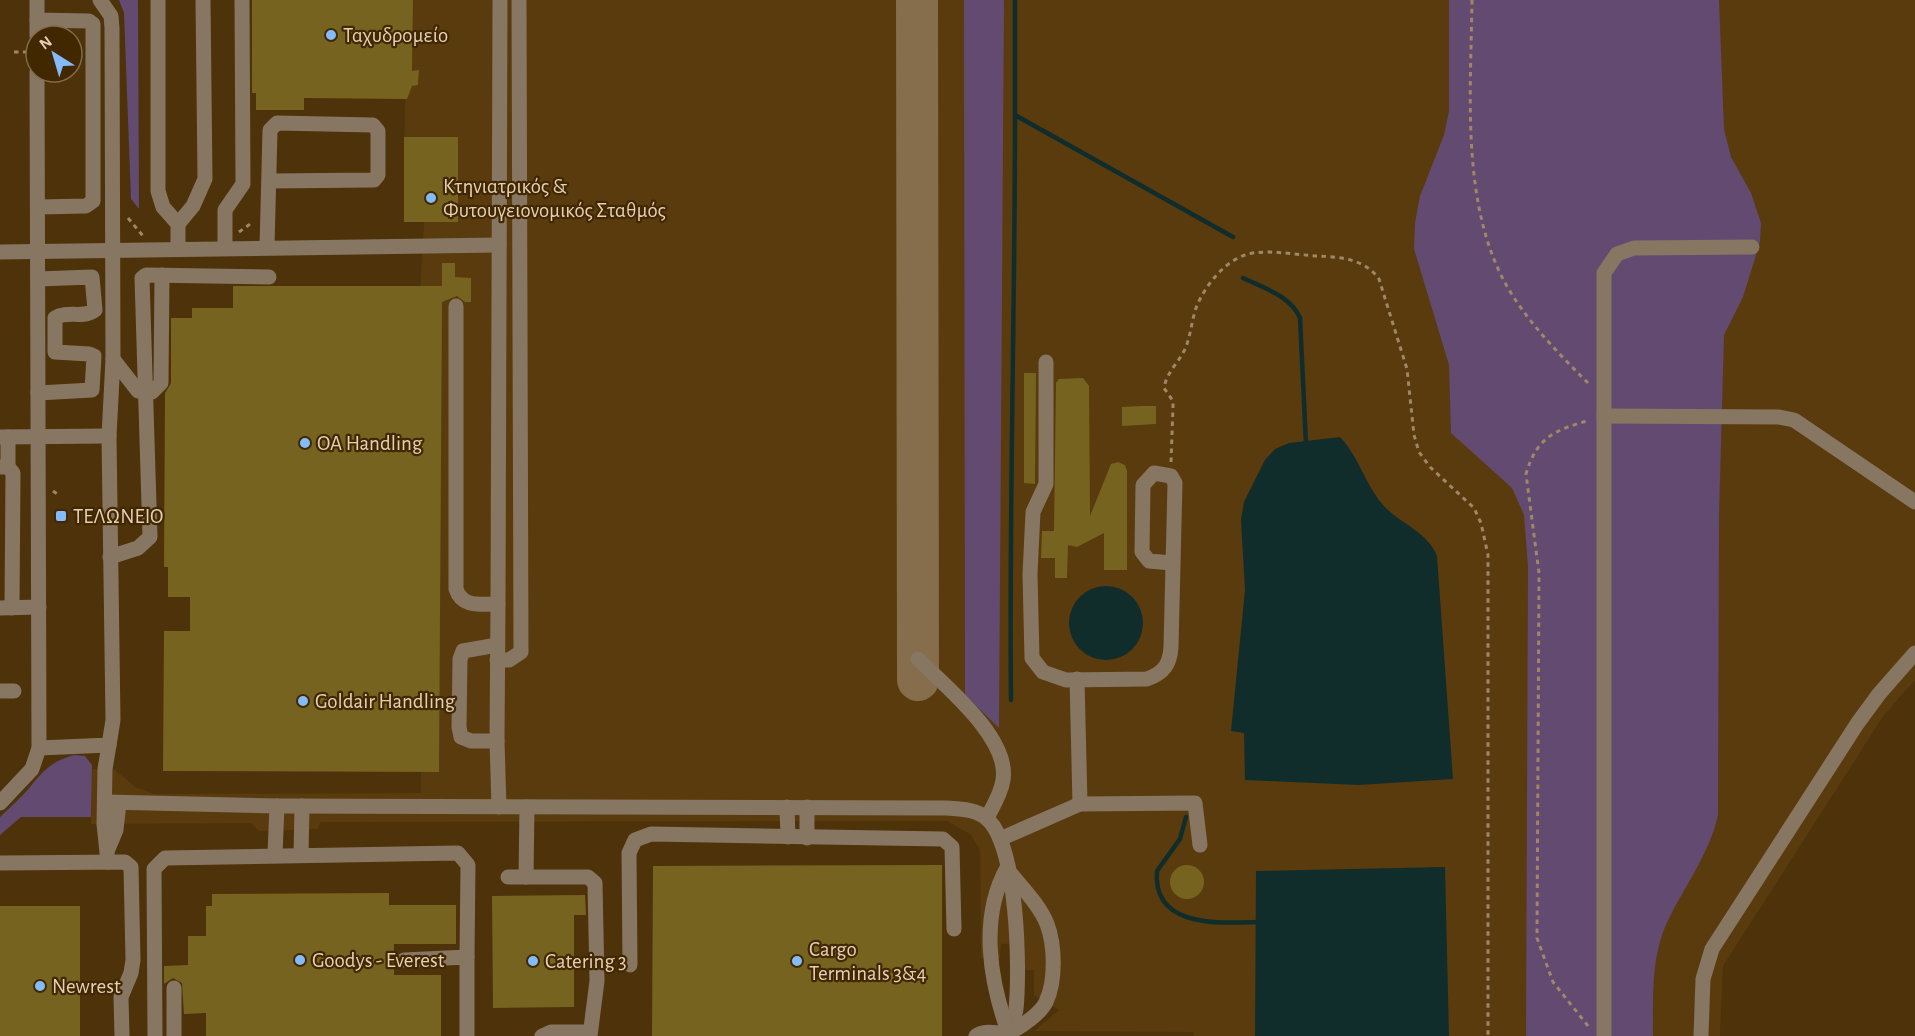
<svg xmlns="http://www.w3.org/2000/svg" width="1915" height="1036" viewBox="0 0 1915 1036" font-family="'Alegreya Sans',sans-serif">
<rect width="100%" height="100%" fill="#4d320a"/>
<!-- built -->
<polygon fill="#593b0d" points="413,0 1915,0 1915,680 1884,715 1723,966 1720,1036 1194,1036 1193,1032 1034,1031 1059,1010 1034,995 1034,970 1024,970 1025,943 1001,944 1000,958 981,958 980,850 971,835 947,821 321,822 317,829 259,831 251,823 91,824 92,769 114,769 135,787 154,794 421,793 421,772 416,772 417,631 419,309 424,222 404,222 405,99 412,86 418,84 419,71 412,71"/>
<!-- green -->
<g fill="#624a70">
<polygon points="119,0 138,0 139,209 131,199 124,13"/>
<polygon points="964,0 1004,0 999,728 965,695"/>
<path d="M1449 0H1719L1724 129 1731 157 1751 193 1761 223 1760 242 1743 297 1724 335 1719 517 1718 815C1709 856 1682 889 1665 927 1651 961 1653 1000 1653 1036H1526L1528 567 1524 515 1512 488 1451 433 1449 365 1414 249 1415 223 1420 196 1444 135 1449 111Z"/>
<path d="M74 755 85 756 92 765 91 817H21L0 835V817C10 807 21 798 30 787 44 770 52 761 74 755Z"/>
</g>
<!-- water -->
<g fill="#102d2c">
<path d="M1340 437C1359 457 1365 484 1383 505 1400 524 1427 531 1437 556L1453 779 1358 785 1245 780 1244 733 1231 731 1245 590 1241 520 1244 502 1265 460 1275 449 1289 443Z"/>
<circle cx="1106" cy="623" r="37"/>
<polygon points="1445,867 1449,1036 1255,1036 1256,871"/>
</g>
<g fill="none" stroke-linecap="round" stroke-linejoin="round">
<!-- stream -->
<g stroke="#102d2c" stroke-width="4.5">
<polyline points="1015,0 1015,115 1233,237"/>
<path d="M1243 278C1264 288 1291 296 1300 318L1306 444"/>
<path d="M1011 700C1009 505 1015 310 1015 115"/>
<path d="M1186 817 1180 839 1157 871C1152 929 1221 923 1260 922"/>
</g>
<!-- taxiway -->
<polyline stroke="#866d4b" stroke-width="42" points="917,0 918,680"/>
</g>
<!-- building -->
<g fill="#766320">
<polygon points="252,0 413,0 412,71 419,70 418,85 412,86 407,99 304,98 304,110 256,110 256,93 252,93"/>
<rect x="404" y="137" width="54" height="85"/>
<polygon points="442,263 455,263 455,277 471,278 471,302 465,302 457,296 442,302 439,772 163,771 164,631 190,631 190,597 168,597 168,567 164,567 165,393 171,383 171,318 192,318 192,308 233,308 233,286 442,286"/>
<polygon points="1024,373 1036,373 1035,484 1024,483"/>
<polygon points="1083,378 1089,386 1090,516 1111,464 1118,462 1125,465 1127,471 1127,570 1104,570 1104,533 1077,547 1068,545 1067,578 1055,578 1055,558 1041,558 1042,531 1054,531 1056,383 1059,379"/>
<polygon points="1142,406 1156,406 1156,424 1122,426 1122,407"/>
<circle cx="1187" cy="882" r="17"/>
<polygon points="942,865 942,1036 652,1036 653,866"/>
<polygon points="389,893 389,905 456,905 456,944 394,944 394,975 441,975 441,1036 206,1036 206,1013 184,1014 182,983 173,978 164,984 164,966 188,965 188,936 206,936 206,906 212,906 212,894"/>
<polygon points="585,895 586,915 574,915 574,1007 493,1008 492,896"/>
<rect x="0" y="906" width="80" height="130"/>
</g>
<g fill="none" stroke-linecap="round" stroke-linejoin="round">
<!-- path -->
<g stroke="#9f8767" stroke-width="3" stroke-dasharray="4.5 4.5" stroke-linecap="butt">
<path d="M1472 0C1471 89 1461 198 1503 279 1524 319 1559 354 1590 385"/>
<polyline points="14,52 30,52"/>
<polyline points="128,218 143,236"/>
<polyline points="239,232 253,222"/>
<path d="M1171 462 1173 407V401L1164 388C1167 370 1182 360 1187 344 1191 332 1192 320 1196 308 1205 285 1227 257 1253 253 1274 250 1297 255 1318 256 1341 257 1365 259 1379 279L1407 369 1414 435 1419 452 1430 467 1474 508 1481 523 1488 555V1036"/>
<polyline points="53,491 60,496"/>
<path d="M1588 1026 1553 982 1537 938 1539 573 1526 474C1537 436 1556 430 1590 420"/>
</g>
<!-- minor -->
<g stroke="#877662" stroke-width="15">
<polyline points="37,0 37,36"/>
<polyline points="158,0 158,191 163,207 178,224 178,248"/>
<polyline points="37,20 89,21 93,24 93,201 86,206 38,207"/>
<polyline points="178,224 193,206 205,179 203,0"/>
<polyline points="267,247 270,130 277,123 373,125 378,131 378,175 374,180 270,181"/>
<polyline points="225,248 225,210 243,184 242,0"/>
<polyline points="0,252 499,245"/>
<path d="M38 279 92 277 95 310C84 319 67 310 55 318V352L89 354 94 356 92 390 38 393"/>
<path d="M456 306V589C462 608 481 604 498 604L497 741"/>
<polyline points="113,359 138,391 152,392 161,383 162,275"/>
<path d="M1046 362V484L1033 512 1030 574 1032 658 1043 672 1066 680 1147 679C1164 673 1170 664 1171 647L1175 483 1171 476 1154 473 1143 485 1142 552 1149 561 1172 563"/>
<polyline points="1604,416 1779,417 1794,420 1915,502"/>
<polyline points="0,437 109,436"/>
<polyline points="0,467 8,467 13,473 12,608"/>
<polyline points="8,467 8,437"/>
<polyline points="110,557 138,548 150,537 142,278 146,275 269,277"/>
<polyline points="498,604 500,0"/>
<polyline points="0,608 39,607"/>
<polyline points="497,645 463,651 460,659 459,727 461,737 471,741 497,741 499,807"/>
<path d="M918 659C945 686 1010 738 1003 780 1001 794 993 806 987 818"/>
<polyline points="497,660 509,660 521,652 519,0"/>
<polyline points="1077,679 1080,804 1195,803 1200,845"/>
<polyline points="0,691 14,691"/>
<polyline points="39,748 109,745 113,720 109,436 113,359 112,28 111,16 100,0"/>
<path d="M106 802 277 806 946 808C960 809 975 809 986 818 1018 843 1020 970 1016 1009 1015 1018 1010 1027 1009 1036"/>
<polyline points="0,803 32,769 39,748 37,72"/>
<polyline points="787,807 788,837"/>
<polyline points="807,807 807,838"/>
<polyline points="1000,839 1080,804"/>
<polyline points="108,849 116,830 119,803"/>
<polyline points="275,854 277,806"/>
<polyline points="301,855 302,806"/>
<polyline points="108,862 104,824 105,769 109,745"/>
<polyline points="0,863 125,862 131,867 133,960 131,973 121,997 122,1036"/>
<path d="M1007 868C979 918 990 982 1009 1034"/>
<polyline points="508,877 588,877 595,883 597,981 590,1036"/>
<polyline points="526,877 527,807"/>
<polyline points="404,960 467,957 467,1036"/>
<polyline points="630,965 629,853 635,840 651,834 943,839 952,847 954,929"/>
<polyline points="155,1036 154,869 165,858 458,853 468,865 467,957"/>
<polyline points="174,1036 174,988"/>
<polyline points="542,1036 551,1032 590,1032"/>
<path d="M976 1036C987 1028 1001 1036 1011 1032 1022 1026 1041 1013 1046 1002 1056 981 1055 945 1047 924 1040 906 1024 890 1012 875"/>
<polyline points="1604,1036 1604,273 1617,254 1634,248 1752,247"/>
<polyline points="1701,1036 1703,979 1712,949 1857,724 1879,694 1915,653"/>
</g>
</g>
<!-- markers -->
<g fill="#84bcfb" stroke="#422800" stroke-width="2">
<circle cx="331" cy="35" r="6"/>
<circle cx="431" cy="198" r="6"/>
<circle cx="305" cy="443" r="6"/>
<rect x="55" y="510" width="12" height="12" rx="3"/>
<circle cx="303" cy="701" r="6"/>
<circle cx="300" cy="960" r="6"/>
<circle cx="533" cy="961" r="6"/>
<circle cx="797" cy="961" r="6"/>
<circle cx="40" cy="986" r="6"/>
</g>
<g text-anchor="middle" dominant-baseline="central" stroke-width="4.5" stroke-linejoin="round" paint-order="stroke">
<!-- poi labels -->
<g font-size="21" fill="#e5d0b7" stroke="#422800" text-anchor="start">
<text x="343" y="35">Ταχυδρομείο</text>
<text x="443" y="186">Κτηνιατρικός &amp;<tspan x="443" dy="24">Φυτουγειονομικός Σταθμός</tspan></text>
<text x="317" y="443">OA Handling</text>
<text x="73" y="516">ΤΕΛΩΝΕΙΟ</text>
<text x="315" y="701">Goldair Handling</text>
<text x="809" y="949">Cargo<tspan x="809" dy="24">Terminals 3&amp;4</tspan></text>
<text x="312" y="960">Goodys - Everest</text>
<text x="545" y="961">Catering 3</text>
<text x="52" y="986">Newrest</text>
</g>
</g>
<!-- north arrow -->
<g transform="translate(54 54) rotate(323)"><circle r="28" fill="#422800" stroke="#836b49" stroke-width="1.5"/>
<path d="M0-4.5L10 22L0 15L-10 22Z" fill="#84bcfb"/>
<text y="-9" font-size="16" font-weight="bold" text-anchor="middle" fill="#e5d0b7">N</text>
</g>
</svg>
